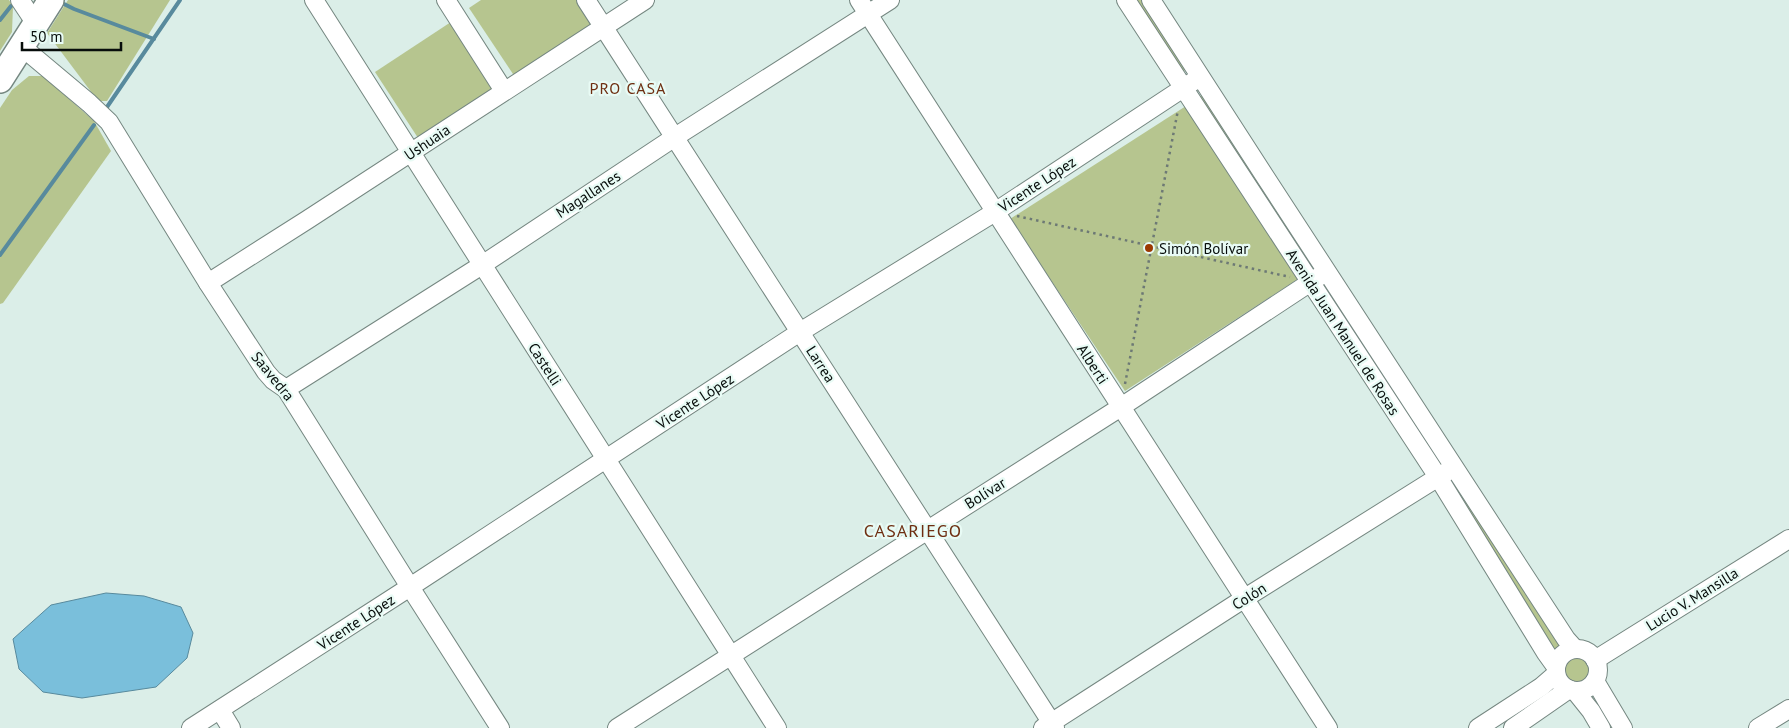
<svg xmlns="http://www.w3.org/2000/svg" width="1789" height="728" viewBox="0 0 1789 728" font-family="'PT Sans',sans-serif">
<rect width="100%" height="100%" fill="#dbeee8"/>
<!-- green -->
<g fill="#b6c58f">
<polygon points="0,0 9,0 13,6 12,32 0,51"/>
<polygon points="68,0 170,0 107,101 98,101 47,33"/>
<polygon points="481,0 578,0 594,25 515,77 469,8"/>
<polygon points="1134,0 1144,0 1188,68 1181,73"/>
<polygon points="454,20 499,89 420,141 375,72"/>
<polygon points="29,76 43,76 94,121 111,151 3,303 0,304 0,108 12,90"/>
<polygon points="1206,93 1312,259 1305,264 1199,97"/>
<polygon points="1186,106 1298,279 1125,391 1010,219"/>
<polygon points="1330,288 1437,454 1430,459 1324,292"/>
<polygon points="1454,481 1561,647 1554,652 1447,485"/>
<circle cx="1577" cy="670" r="13"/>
</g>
<!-- water -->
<polygon fill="#7abfdb" stroke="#588a9d" points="106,593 144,596 181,607 193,633 187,658 156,687 82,698 43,692 19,669 13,639 51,605"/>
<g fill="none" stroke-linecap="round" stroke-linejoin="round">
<!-- stream -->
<g stroke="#588a9d" stroke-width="4">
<polyline points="64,4 74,9 154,39"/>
<polyline points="0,20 11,6"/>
<polyline points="107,107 180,0"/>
<polyline points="0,255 94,125"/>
</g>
<!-- minor casing -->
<g stroke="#758781" stroke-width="20">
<g id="minor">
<polyline points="20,0 36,24"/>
<polyline points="314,0 777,728"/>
<polyline points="446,0 504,91"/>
<polyline points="586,0 1055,728"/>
<polyline points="859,0 1328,728"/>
<polyline points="1126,0 1438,477 1546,653 1556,667"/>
<path d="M1151 0C1288 214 1429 426 1566 639L1575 649"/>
<polyline points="21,46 89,103 109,122 208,283 266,372 273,380 286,389 410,587 500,728"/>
<polyline points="208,283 307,220 645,0"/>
<polyline points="286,389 482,265 675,137 890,0"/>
<circle cx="1577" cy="670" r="21"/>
<polyline points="1595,660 1789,539"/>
<polyline points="1595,681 1623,728"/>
<polyline points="1575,691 1591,711 1601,728"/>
<polyline points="220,710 231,728"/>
<polyline points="191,728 410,587 800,332 995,212 1200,77"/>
<polyline points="617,728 1121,407 1326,272"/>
<polyline points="1043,728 1245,598 1448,471"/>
<polyline points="1478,728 1541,687 1556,674"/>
<polyline points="1513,728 1569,689"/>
<polyline points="1758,728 1789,709"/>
</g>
</g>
<!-- highway casing -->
<g stroke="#758781" stroke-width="28">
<polyline id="highway" points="0,80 51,0"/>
</g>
<!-- path -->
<g stroke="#6d7975" stroke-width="2.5" stroke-dasharray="2.5 4" stroke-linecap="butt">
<polyline points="1017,216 1290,277"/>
<polyline points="1125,384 1178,110"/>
</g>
<!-- minor -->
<use href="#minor" stroke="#fff" stroke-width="18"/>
<!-- highway -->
<use href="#highway" stroke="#fff" stroke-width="25"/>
</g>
<!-- markers -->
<circle fill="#9c3901" stroke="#e8fbf5" stroke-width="2" cx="1149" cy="248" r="5"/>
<g text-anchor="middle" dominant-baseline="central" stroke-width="4.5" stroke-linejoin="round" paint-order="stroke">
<!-- street labels -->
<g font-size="15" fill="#070d0b" stroke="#e8fbf5">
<text transform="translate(427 142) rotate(-34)">Ushuaia</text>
<text transform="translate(1037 184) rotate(-33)">Vicente López</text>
<text transform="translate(588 194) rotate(-33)">Magallanes</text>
<text transform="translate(1343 332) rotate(57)">Avenida Juan Manuel de Rosas</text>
<text transform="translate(545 364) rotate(57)">Castelli</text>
<text transform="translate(821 364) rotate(57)">Larrea</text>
<text transform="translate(1093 364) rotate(57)">Alberti</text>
<text transform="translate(273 376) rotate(51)">Saavedra</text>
<text transform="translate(695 401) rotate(-33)">Vicente López</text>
<text transform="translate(985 493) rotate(-32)">Bolívar</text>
<text transform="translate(1249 596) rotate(-32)">Colón</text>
<text transform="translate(1692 599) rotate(-32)">Lucio V. Mansilla</text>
<text transform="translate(356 622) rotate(-33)">Vicente López</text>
</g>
<!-- poi labels -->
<g font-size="15" fill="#070d0b" stroke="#e8fbf5" text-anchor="start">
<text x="1159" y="248">Simón Bolívar</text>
</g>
<!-- neighbourhood labels -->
<g font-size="16" letter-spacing="1" fill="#6e2e11" stroke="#e8fbf5">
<text x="628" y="88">PRO CASA</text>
</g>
<!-- quarter labels -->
<g font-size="18" letter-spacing="1" fill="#6e2e11" stroke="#e8fbf5">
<text x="913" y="530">CASARIEGO</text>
</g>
</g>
<!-- scale -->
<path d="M22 42v8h99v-8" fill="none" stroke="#070d0b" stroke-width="2.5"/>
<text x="30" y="42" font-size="15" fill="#070d0b" stroke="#e8fbf5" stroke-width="4" paint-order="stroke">50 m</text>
</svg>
